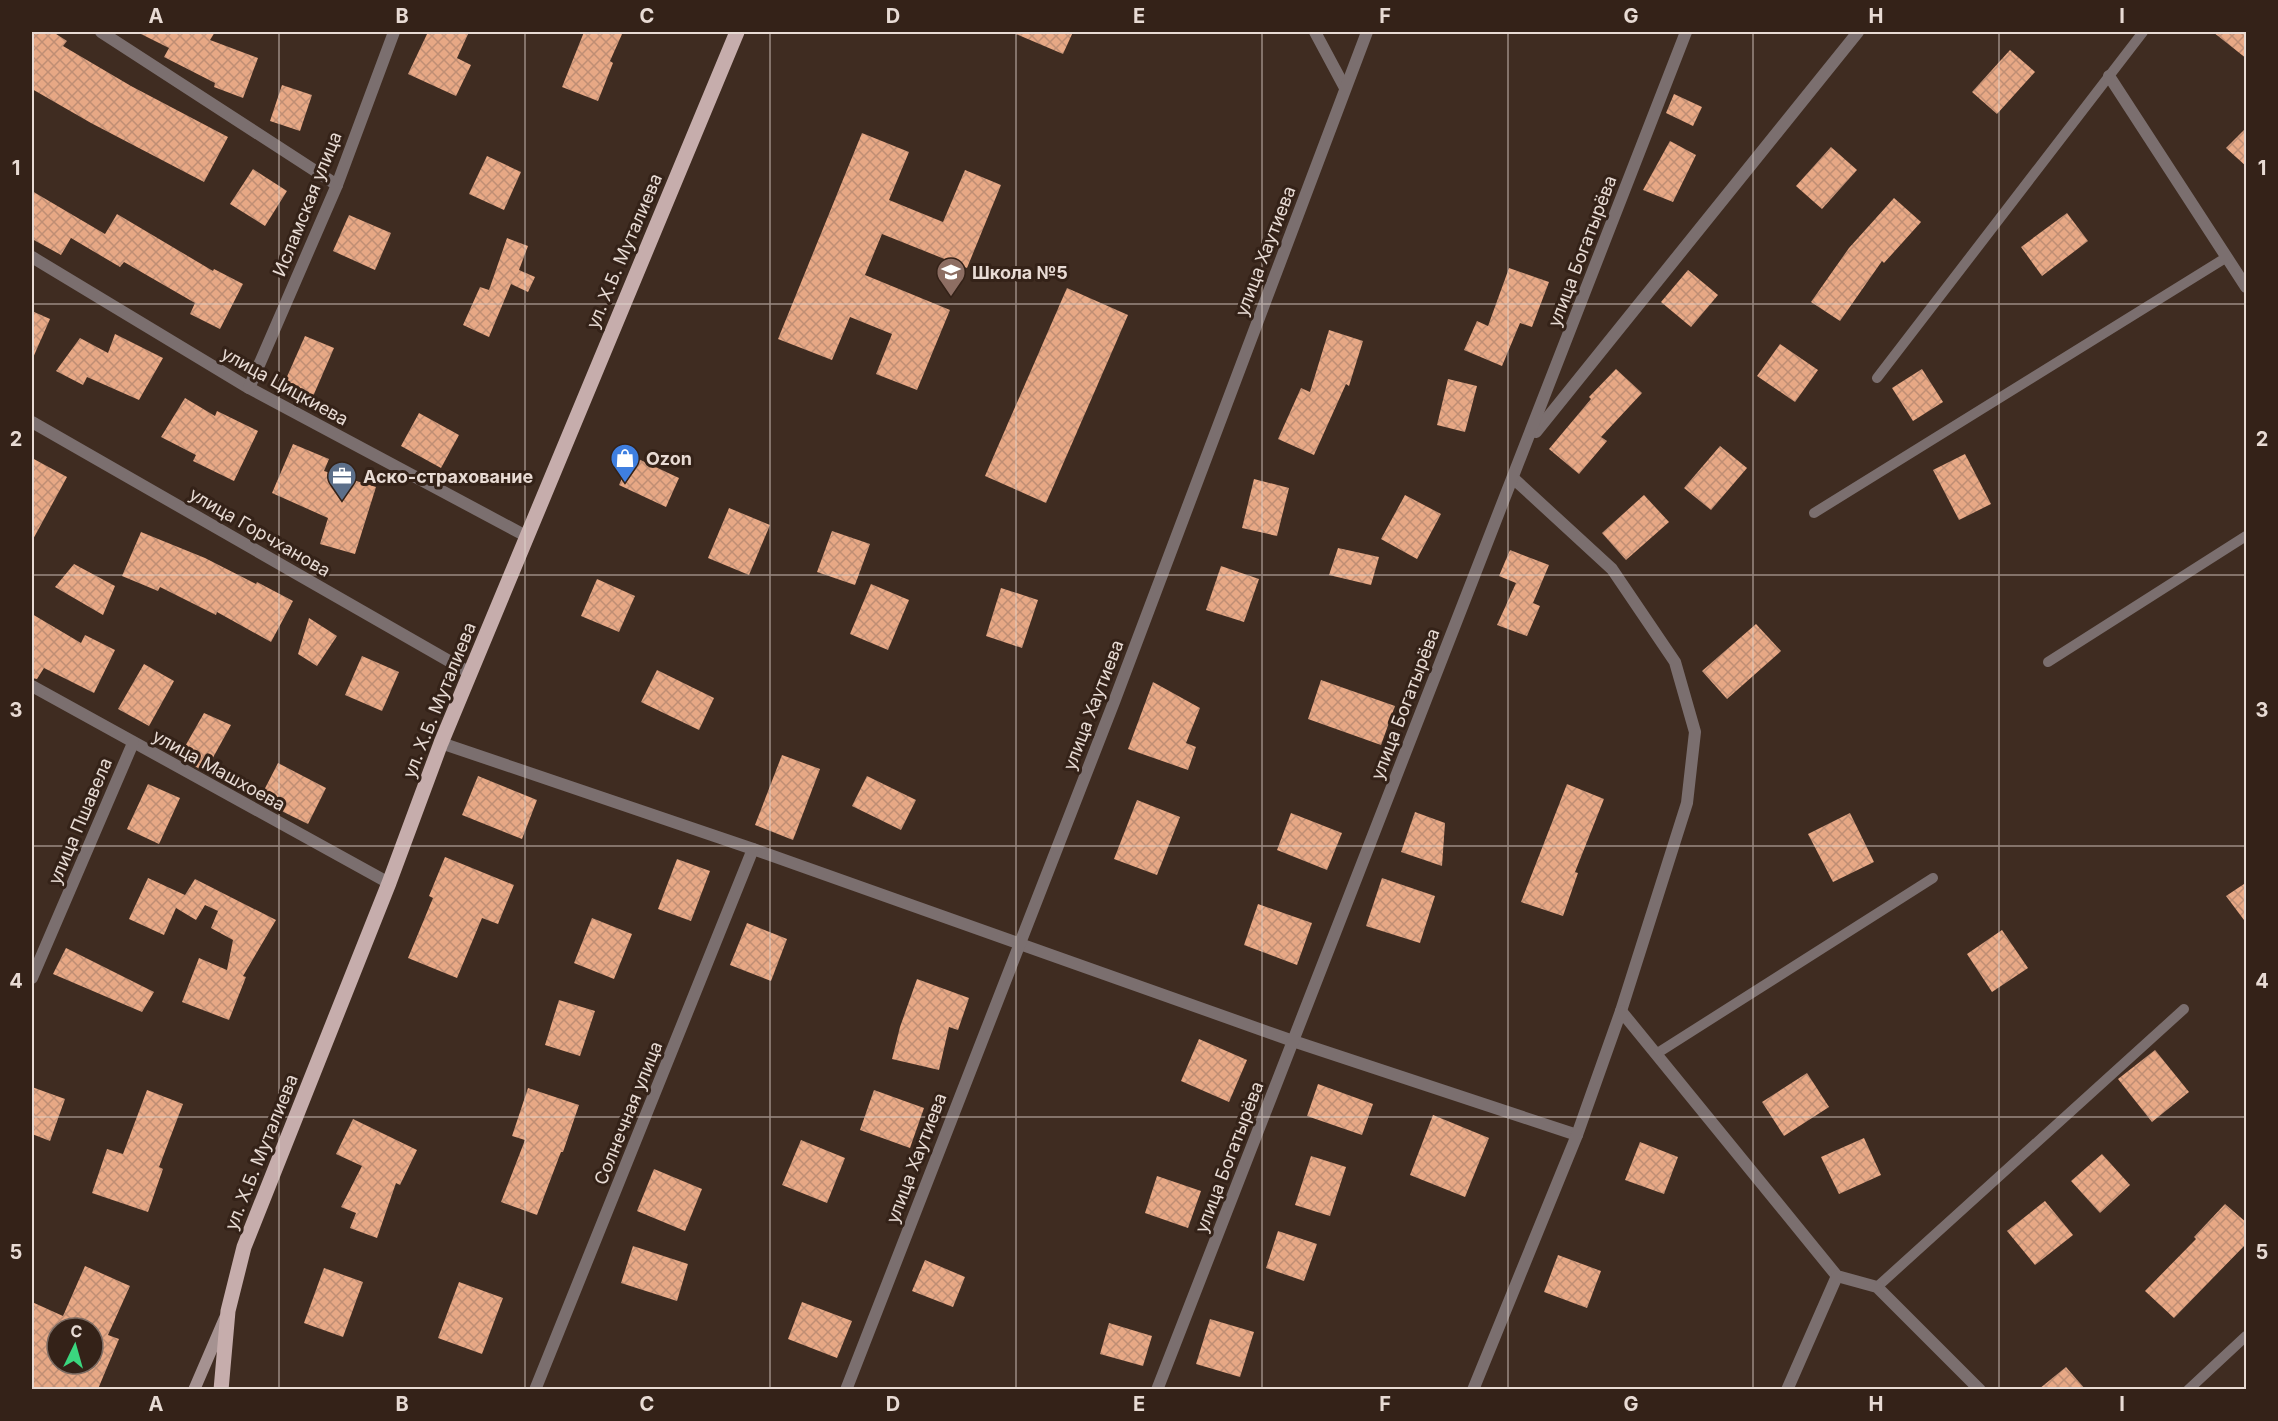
<svg xmlns="http://www.w3.org/2000/svg" width="2278" height="1421" viewBox="0 0 2278 1421" font-family="Inter,sans-serif">
<defs>
<pattern id="building-cross-hatch" width="8" height="8" patternUnits="userSpaceOnUse" patternTransform="scale(1.5)"><rect width="8" height="8" fill="#e7a885"/><path d="M0 0l8 8M0 8l8-8" fill="none" stroke="#bf8e74"/></pattern>
</defs>
<rect width="100%" height="100%" fill="#3f2c21"/>
<!-- building -->
<g fill="url(#building-cross-hatch)" fill-rule="evenodd">
<polygon points="32,32 53,32 67,41 63,46 131,86 228,137 204,182 91,123 32,89"/>
<polygon points="137,32 215,32 210,40 258,58 243,98 214,87 215,83 164,57 169,48"/>
<polygon points="428,32 469,32 457,58 471,65 456,96 408,74"/>
<polygon points="584,32 623,32 610,61 613,63 598,101 562,87"/>
<polygon points="1011,32 1073,32 1063,54"/>
<polygon points="2213,32 2247,32 2247,59"/>
<polygon points="2010,50 2035,72 1997,114 1972,92"/>
<polygon points="282,85 312,95 300,131 270,121"/>
<polygon points="1674,94 1702,107 1693,126 1666,113"/>
<polygon points="2247,127 2247,167 2226,148"/>
<polygon points="862,133 909,152 889,200 943,222 965,170 1001,185 967,268 882,234 865,275 950,310 917,390 876,374 892,334 850,317 832,360 778,339"/>
<polygon points="1670,141 1696,155 1673,202 1643,190"/>
<polygon points="1831,147 1857,170 1822,209 1796,186"/>
<polygon points="487,156 521,172 504,210 469,194"/>
<polygon points="253,169 287,191 265,226 230,204"/>
<polygon points="32,191 105,234 117,214 213,271 214,269 243,284 220,329 190,314 195,303 124,262 120,267 71,238 61,255 32,239"/>
<polygon points="1894,198 1921,222 1884,263 1882,261 1840,321 1811,302 1849,248"/>
<polygon points="2067,213 2088,241 2042,276 2021,247"/>
<polygon points="349,215 391,233 375,270 333,251"/>
<polygon points="507,238 528,246 519,270 535,277 528,292 511,284 489,337 463,325 480,287 489,290"/>
<polygon points="1509,268 1549,282 1532,327 1520,323 1502,366 1464,350 1477,321 1488,326"/>
<polygon points="1688,270 1718,295 1691,327 1661,302"/>
<polygon points="1067,288 1128,315 1046,503 985,476"/>
<polygon points="32,311 50,319 32,360"/>
<polygon points="1329,330 1363,341 1349,386 1346,384 1314,455 1278,439 1301,388 1310,392"/>
<polygon points="115,334 163,358 139,400 87,377 83,385 56,371 80,338 108,353"/>
<polygon points="305,336 334,348 311,401 282,388"/>
<polygon points="1780,344 1818,370 1795,402 1757,376"/>
<polygon points="1616,369 1642,393 1601,437 1607,441 1579,474 1549,449 1591,399 1589,397"/>
<polygon points="1922,369 1943,402 1913,421 1892,388"/>
<polygon points="1448,379 1477,386 1465,432 1437,425"/>
<polygon points="185,398 215,416 217,411 258,431 234,481 193,461 196,455 161,437"/>
<polygon points="419,413 459,435 441,468 401,446"/>
<polygon points="293,444 329,459 324,471 376,487 355,554 320,544 328,518 272,493"/>
<polygon points="1720,446 1747,468 1711,510 1684,488"/>
<polygon points="1965,454 1991,504 1959,520 1933,470"/>
<polygon points="632,456 679,478 666,507 619,485"/>
<polygon points="32,458 67,477 32,541"/>
<polygon points="1254,479 1289,488 1277,536 1242,528"/>
<polygon points="1405,495 1441,514 1417,559 1381,539"/>
<polygon points="1644,495 1669,522 1626,560 1602,533"/>
<polygon points="729,508 770,525 749,575 708,558"/>
<polygon points="832,531 870,544 855,585 817,572"/>
<polygon points="141,532 205,558 256,584 257,582 293,601 271,642 217,612 216,615 160,587 158,591 122,576"/>
<polygon points="1338,548 1379,557 1371,585 1329,575"/>
<polygon points="1510,550 1549,565 1533,603 1540,606 1527,636 1497,625 1516,583 1499,576"/>
<polygon points="74,564 115,586 103,615 55,587"/>
<polygon points="1221,566 1259,579 1244,622 1206,610"/>
<polygon points="597,579 635,596 619,632 581,616"/>
<polygon points="871,584 909,600 888,650 850,634"/>
<polygon points="1001,588 1038,600 1022,648 986,636"/>
<polygon points="32,614 81,643 85,635 115,650 94,693 44,668 37,679 32,678"/>
<polygon points="309,618 337,636 317,666 298,654"/>
<polygon points="1756,624 1781,651 1727,699 1702,671"/>
<polygon points="362,656 399,672 382,711 345,695"/>
<polygon points="144,664 174,681 149,726 118,709"/>
<polygon points="657,670 714,698 699,730 641,702"/>
<polygon points="1321,680 1395,706 1381,745 1308,719"/>
<polygon points="1153,682 1200,708 1186,743 1196,747 1188,770 1128,749"/>
<polygon points="204,713 231,725 205,772 179,757"/>
<polygon points="782,755 820,769 793,840 755,825"/>
<polygon points="278,763 326,788 308,824 259,800"/>
<polygon points="478,776 537,800 522,839 462,815"/>
<polygon points="867,776 916,800 901,830 852,806"/>
<polygon points="148,784 180,798 159,844 127,829"/>
<polygon points="1567,784 1604,799 1575,872 1578,873 1563,916 1521,902"/>
<polygon points="1137,800 1180,817 1157,875 1114,859"/>
<polygon points="1415,812 1445,823 1442,866 1401,852"/>
<polygon points="1291,813 1342,833 1327,870 1277,850"/>
<polygon points="1850,813 1874,862 1833,882 1808,834"/>
<polygon points="445,857 514,885 498,924 482,918 457,978 408,958 433,898 429,896"/>
<polygon points="677,859 710,871 691,921 658,909"/>
<polygon points="148,878 185,895 195,879 276,920 243,976 246,977 229,1020 182,1002 199,958 227,970 233,940 211,928 218,911 205,905 196,920 176,908 164,935 129,919"/>
<polygon points="1382,878 1435,896 1420,943 1366,926"/>
<polygon points="2247,882 2247,924 2226,896"/>
<polygon points="1258,904 1312,923 1297,965 1244,945"/>
<polygon points="592,918 632,934 614,979 574,963"/>
<polygon points="747,923 787,939 771,981 730,965"/>
<polygon points="2002,930 2028,968 1992,992 1967,954"/>
<polygon points="66,948 154,992 142,1012 53,974"/>
<polygon points="917,979 969,998 958,1030 949,1027 939,1070 892,1059 900,1027"/>
<polygon points="559,1000 595,1011 580,1056 545,1045"/>
<polygon points="1199,1039 1247,1060 1229,1102 1181,1081"/>
<polygon points="2155,1050 2189,1092 2152,1122 2118,1079"/>
<polygon points="1807,1073 1829,1107 1784,1136 1762,1102"/>
<polygon points="1318,1084 1373,1104 1362,1135 1307,1116"/>
<polygon points="32,1087 65,1099 50,1141 32,1134"/>
<polygon points="528,1088 579,1105 563,1152 561,1152 537,1215 501,1202 525,1140 512,1136"/>
<polygon points="147,1090 183,1104 159,1167 163,1169 148,1212 92,1193 107,1149 123,1154"/>
<polygon points="874,1090 924,1108 910,1148 860,1130"/>
<polygon points="1433,1115 1489,1138 1465,1197 1410,1175"/>
<polygon points="353,1119 417,1150 400,1185 396,1183 377,1238 350,1228 356,1213 341,1207 362,1166 336,1154"/>
<polygon points="1864,1138 1881,1175 1839,1194 1821,1157"/>
<polygon points="801,1140 845,1158 827,1203 782,1185"/>
<polygon points="1640,1142 1678,1157 1664,1194 1625,1180"/>
<polygon points="2102,1154 2130,1185 2100,1213 2071,1181"/>
<polygon points="1311,1156 1346,1167 1330,1216 1295,1205"/>
<polygon points="654,1169 702,1189 685,1231 637,1211"/>
<polygon points="1157,1176 1201,1191 1188,1228 1145,1213"/>
<polygon points="2045,1201 2073,1235 2035,1265 2007,1231"/>
<polygon points="2225,1204 2247,1223 2247,1243 2174,1318 2145,1291 2196,1239 2194,1237"/>
<polygon points="1278,1231 1317,1244 1304,1281 1266,1268"/>
<polygon points="633,1246 688,1264 677,1301 621,1283"/>
<polygon points="1558,1255 1601,1271 1587,1308 1544,1292"/>
<polygon points="925,1260 965,1277 953,1307 912,1291"/>
<path d="M85 1266 130 1286 108 1335 119 1339 98 1389H32V1302L63 1316ZM57 1328H93V1364H57Z"/>
<polygon points="324,1268 363,1282 343,1337 304,1323"/>
<polygon points="459,1282 503,1298 482,1354 438,1338"/>
<polygon points="802,1302 852,1321 837,1358 788,1339"/>
<polygon points="1210,1319 1254,1332 1240,1377 1196,1364"/>
<polygon points="1109,1323 1152,1336 1143,1366 1100,1354"/>
<polygon points="2066,1367 2085,1389 2039,1389"/>
</g>
<g fill="none" stroke-linecap="round" stroke-linejoin="round">
<!-- lane -->
<g stroke="#7b6f6f" stroke-width="10">
<polyline points="1877,378 2143,32"/>
<polyline points="1814,513 2227,257"/>
<polyline points="2048,662 2246,536"/>
<polyline points="1656,1054 1933,878"/>
<polyline points="1877,1287 2184,1009"/>
<polyline points="2188,1390 2246,1336"/>
</g>
<!-- street -->
<g stroke="#7b6f6f" stroke-width="12">
<polyline points="101,32 337,185"/>
<polyline points="1315,32 1345,88"/>
<polyline points="2109,76 2246,287"/>
<polyline points="32,257 249,388 526,536"/>
<polyline points="249,388 337,185 394,32"/>
<polyline points="32,422 470,673"/>
<polyline points="1536,432 1858,32"/>
<polyline points="1513,478 1612,569 1675,662 1695,732 1687,803 1621,1011"/>
<polyline points="32,686 389,883"/>
<polyline points="441,743 753,849 1293,1041 1577,1135"/>
<polyline points="32,978 133,743"/>
<polyline points="535,1390 753,849"/>
<polyline points="846,1390 1114,702 1367,32"/>
<polyline points="1157,1390 1686,32"/>
<polyline points="1473,1390 1577,1135 1621,1011 1837,1276 1877,1287 1980,1390"/>
<polyline points="1787,1390 1837,1276"/>
</g>
<!-- secondary -->
<polyline stroke="#a59291" stroke-width="12" points="194,1390 225,1318"/>
<!-- primary -->
<polyline stroke="#c6adac" stroke-width="15" points="221,1390 228,1311 244,1247 389,883 441,743 737,32"/>
</g>
<!-- grid -->
<path fill="none" stroke="#e8dbd4" stroke-width="1.5" stroke-opacity="0.55" d="M279 32V1390M525 32V1390M770 32V1390M1016 32V1390M1262 32V1390M1508 32V1390M1753 32V1390M1999 32V1390M32 304H2246M32 575H2246M32 846H2246M32 1117H2246"/>
<!-- icons -->
<defs>
<g id="school-pin" transform="scale(1.5)"><path d="M0 17L-7.5 6A9.5 9.5 0 1 1 7.5 6Z" fill="#8d6e63" stroke="#342218"/><path d="M0-5L7-2L0 1L-7-2ZM-4 1L0 2.5L4 1V4Q0 6-4 4Z" fill="#fff"/></g>
<g id="shop-pin" transform="scale(1.5)"><path d="M0 17L-7.5 6A9.5 9.5 0 1 1 7.5 6Z" fill="#3f7fe0" stroke="#342218"/><path d="M-5-2.5h2.3a2.7 3.5 0 0 1 5.4 0H5L5.5 6h-11ZM-1.5-2.5h3a1.5 2.3 0 0 0-3 0Z" fill="#fff"/></g>
<g id="office-pin" transform="scale(1.5)"><path d="M0 17L-7.5 6A9.5 9.5 0 1 1 7.5 6Z" fill="#5c6f8a" stroke="#342218"/><path d="M-6-3h4V-5.5h4V-3h4V5H-6ZM-1-4.5V-3h2v-1.5ZM-6 0V1H6V0Z" fill="#fff"/></g>
</defs>
<g fill-rule="evenodd">
<use href="#school-pin" x="951" y="272"/>
<use href="#shop-pin" x="625" y="458"/>
<use href="#office-pin" x="342" y="476"/>
</g>
<g text-anchor="middle" dominant-baseline="central" stroke-width="6" stroke-linejoin="round" paint-order="stroke">
<!-- street labels -->
<g font-size="18" fill="#e8dbd4" stroke="#342218">
<text transform="translate(307 204) rotate(-68)">Исламская улица</text>
<text transform="translate(624 251) rotate(-67)">ул. Х.Б. Муталиева</text>
<text transform="translate(1265 251) rotate(-69)">улица Хаутиева</text>
<text transform="translate(1582 251) rotate(-69)">улица Богатырёва</text>
<text transform="translate(285 386) rotate(29)">улица Цицкиева</text>
<text transform="translate(260 532) rotate(30)">улица Горчханова</text>
<text transform="translate(439 700) rotate(-68)">ул. Х.Б. Муталиева</text>
<text transform="translate(1405 704) rotate(-69)">улица Богатырёва</text>
<text transform="translate(1093 705) rotate(-69)">улица Хаутиева</text>
<text transform="translate(219 770) rotate(29)">улица Машхоева</text>
<text transform="translate(80 821) rotate(-67)">улица Пшавела</text>
<text transform="translate(628 1113) rotate(-68)">Солнечная улица</text>
<text transform="translate(261 1152) rotate(-68)">ул. Х.Б. Муталиева</text>
<text transform="translate(1229 1157) rotate(-69)">улица Богатырёва</text>
<text transform="translate(916 1158) rotate(-69)">улица Хаутиева</text>
</g>
<!-- poi labels -->
<g font-size="18" font-weight="bold" fill="#e8dbd4" stroke="#342218" text-anchor="start">
<text x="972" y="272">Школа №5</text>
<text x="646" y="458">Ozon</text>
<text x="363" y="476">Аско-страхование</text>
</g>
</g>
<!-- border -->
<rect width="2278" height="1421" fill="none" stroke="#342218" stroke-width="66"/>
<!-- north arrow -->
<g transform="translate(75 1346) rotate(5)"><circle r="28" fill="#342218" stroke="#7c6c63" stroke-width="1.5"/>
<path d="M0-4.5L10 22L0 15L-10 22Z" fill="#3bd77f"/>
<text y="-9" font-size="16" font-weight="bold" text-anchor="middle" fill="#e8dbd4">С</text>
</g>
<rect x="33" y="33" width="2212" height="1355" fill="none" stroke="#e8dbd4" stroke-width="2"/>
<g font-size="20" text-anchor="middle" font-weight="bold" fill="#e8dbd4">
<text x="156" y="23">A</text>
<text x="402" y="23">B</text>
<text x="647" y="23">C</text>
<text x="893" y="23">D</text>
<text x="1139" y="23">E</text>
<text x="1385" y="23">F</text>
<text x="1631" y="23">G</text>
<text x="1876" y="23">H</text>
<text x="2122" y="23">I</text>
<text x="16" y="175">1</text>
<text x="2262" y="175">1</text>
<text x="16" y="446">2</text>
<text x="2262" y="446">2</text>
<text x="16" y="717">3</text>
<text x="2262" y="717">3</text>
<text x="16" y="988">4</text>
<text x="2262" y="988">4</text>
<text x="16" y="1259">5</text>
<text x="2262" y="1259">5</text>
<text x="156" y="1411">A</text>
<text x="402" y="1411">B</text>
<text x="647" y="1411">C</text>
<text x="893" y="1411">D</text>
<text x="1139" y="1411">E</text>
<text x="1385" y="1411">F</text>
<text x="1631" y="1411">G</text>
<text x="1876" y="1411">H</text>
<text x="2122" y="1411">I</text>
</g>
</svg>
